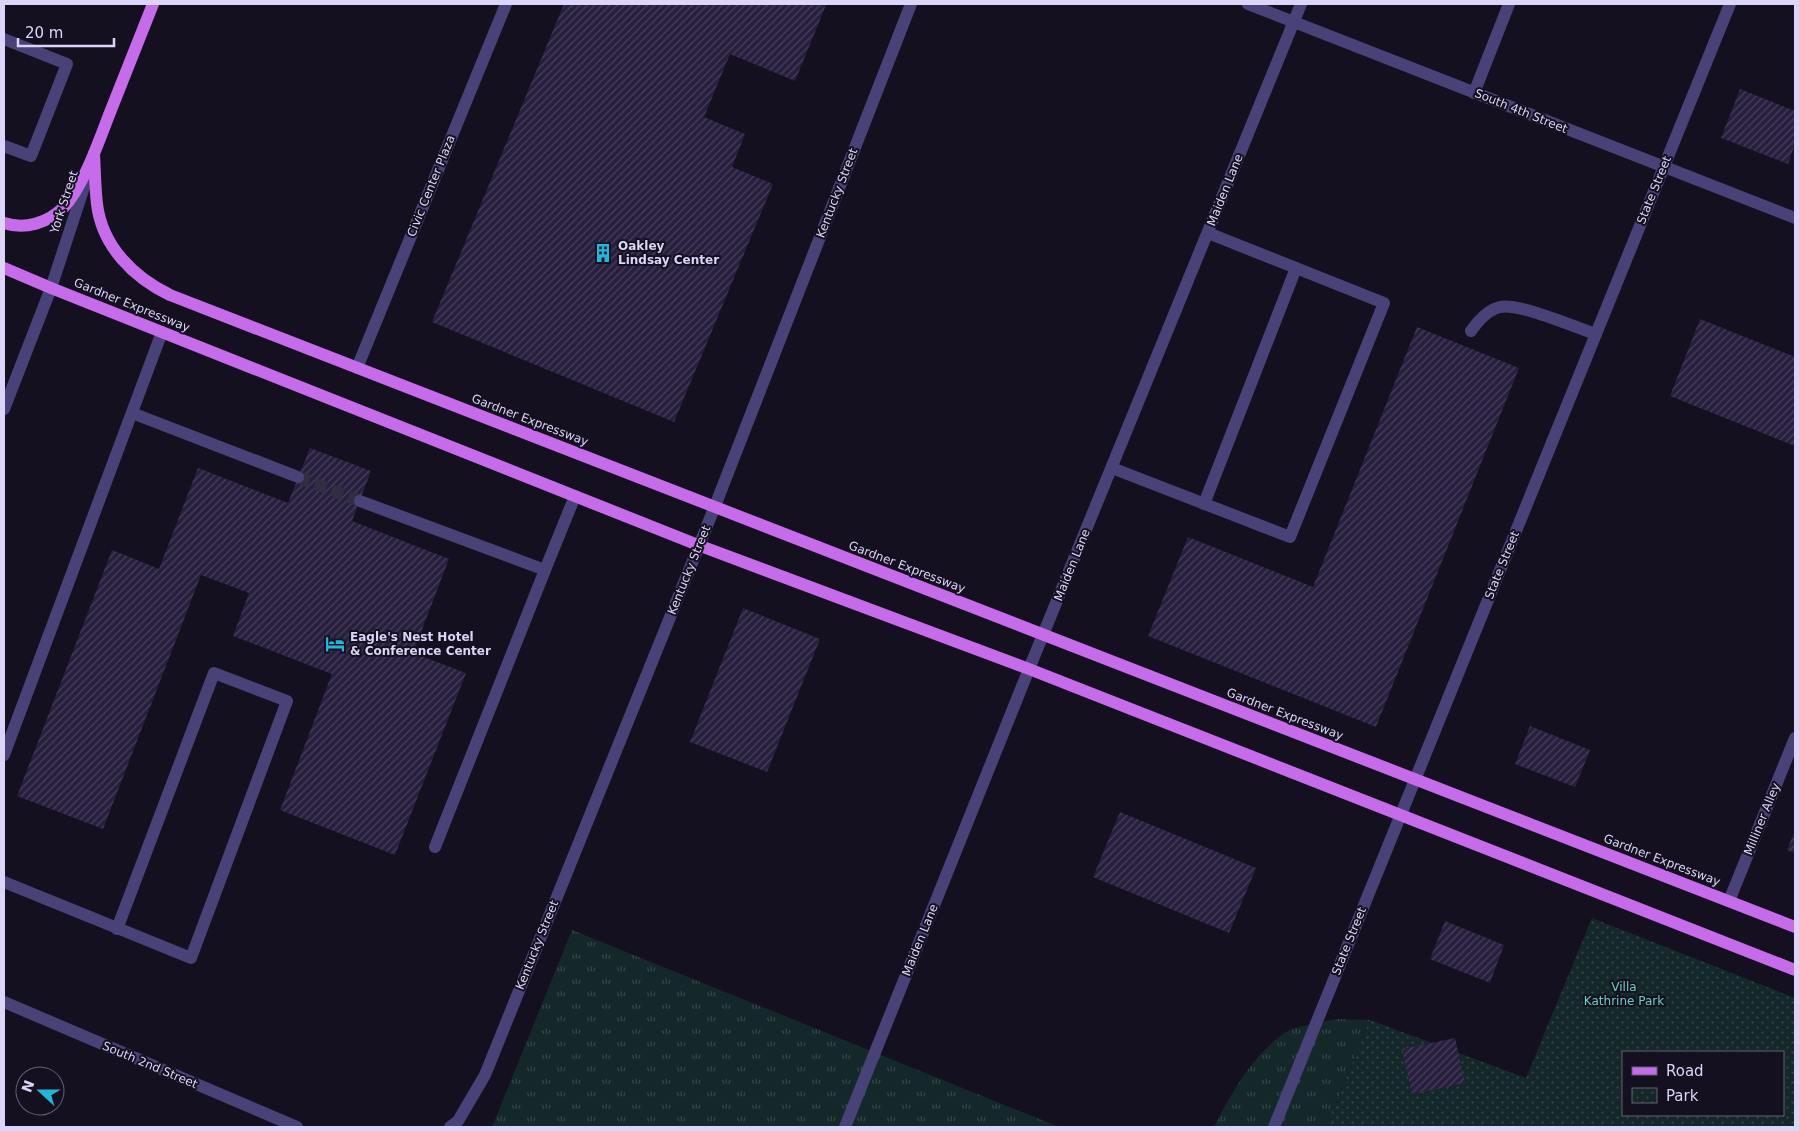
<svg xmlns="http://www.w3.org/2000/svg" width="1799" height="1131" viewBox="0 0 1799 1131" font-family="'DejaVu Sans',sans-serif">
<defs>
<pattern id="grass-tufts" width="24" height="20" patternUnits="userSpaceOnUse" patternTransform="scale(1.25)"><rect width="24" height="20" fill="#142829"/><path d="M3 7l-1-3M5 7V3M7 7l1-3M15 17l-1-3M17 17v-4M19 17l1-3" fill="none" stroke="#364649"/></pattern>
<pattern id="park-dots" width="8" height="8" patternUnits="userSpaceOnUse" patternTransform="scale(1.25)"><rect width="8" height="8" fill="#142829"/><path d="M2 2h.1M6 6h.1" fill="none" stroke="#364649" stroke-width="1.8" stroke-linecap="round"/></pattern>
<pattern id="building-hatch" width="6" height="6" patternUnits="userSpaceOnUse" patternTransform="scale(1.25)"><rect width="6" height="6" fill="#281f3e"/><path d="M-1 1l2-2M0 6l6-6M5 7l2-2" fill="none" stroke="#473f5b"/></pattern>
</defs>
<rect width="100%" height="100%" fill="#141020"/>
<!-- grass -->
<g fill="url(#grass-tufts)">
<polygon points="572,930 1059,1127 492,1127"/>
<path d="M1335 1019 1370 1020 1326 1127H1214C1232 1092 1252 1055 1286 1032 1296 1026 1323 1022 1335 1019Z"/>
</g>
<!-- park -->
<path fill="url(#park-dots)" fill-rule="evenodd" d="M1592 918 1795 998V1127H1326L1370 1020 1526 1078ZM1623 1052H1783V1115H1623Z"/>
<!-- building -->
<g fill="url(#building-hatch)">
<polygon points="564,4 822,4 826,5 795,81 730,54 704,117 745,134 732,167 773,184 674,422 432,322"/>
<polygon points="1740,89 1795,111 1795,144 1788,164 1721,138"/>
<polygon points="1700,319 1795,357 1795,446 1670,396"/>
<polygon points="1417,327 1519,368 1376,727 1148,636 1188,537 1313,587"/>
<polygon points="310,448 371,471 352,521 449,559 413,653 466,673 395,855 280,810 332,674 233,636 249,593 201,575 103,829 17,796 112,550 159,569 198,468 288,503"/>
<polygon points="743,608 820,639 767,772 690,742"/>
<polygon points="1530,726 1590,750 1575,787 1515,764"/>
<polygon points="1120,812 1256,868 1229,933 1093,877"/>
<polygon points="1795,830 1795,853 1787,850"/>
<polygon points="1445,921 1504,945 1490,983 1430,959"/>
<polygon points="1455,1038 1465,1083 1412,1094 1402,1049"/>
</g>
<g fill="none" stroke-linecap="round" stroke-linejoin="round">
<!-- minor-tunnel -->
<polyline stroke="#322e41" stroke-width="12" stroke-dasharray="12 6" stroke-linecap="butt" points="298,477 360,501"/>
<!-- minor -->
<g stroke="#494279" stroke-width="12">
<polyline points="1248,4 1795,218"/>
<polyline points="4,39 67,64 31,156 4,146"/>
<polyline points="1474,93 1509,4"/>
<path d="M1471 331C1478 321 1487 310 1500 307 1520 303 1574 327 1596 334"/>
<polyline points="357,368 506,4"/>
<polyline points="4,409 51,288 87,178"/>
<polyline points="132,413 298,477"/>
<polyline points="1112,468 1290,537 1384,303 1208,233"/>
<polyline points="360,501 545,570 435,847"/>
<polyline points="1204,504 1296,268"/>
<polyline points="545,570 575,496"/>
<polyline points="4,755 162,332"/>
<polyline points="4,882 191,958 287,701 214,673 117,929"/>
<polyline points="1729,901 1795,738"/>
<polyline points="4,1002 297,1127"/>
<polyline points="450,1127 458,1121 485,1075 715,506 911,4"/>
<polyline points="845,1127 1029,669 1301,4"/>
<polyline points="1274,1127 1730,4"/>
</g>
<!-- major -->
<g stroke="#c66bea" stroke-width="12">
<path d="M94 154C95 170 95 187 97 204 102 246 133 277 170 295L1795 927"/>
<path d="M4 223C25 230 48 223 64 207 83 187 99 141 109 115 124 78 138 41 153 4"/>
<polyline points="4,268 51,288 698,545 1029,669 1795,970"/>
</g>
</g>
<!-- icons -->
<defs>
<g id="building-bare" transform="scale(1.5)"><path d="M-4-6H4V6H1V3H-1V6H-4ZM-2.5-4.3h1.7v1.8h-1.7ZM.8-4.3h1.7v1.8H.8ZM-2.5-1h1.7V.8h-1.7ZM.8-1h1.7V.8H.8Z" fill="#1fb8db" stroke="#141020" stroke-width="2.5" paint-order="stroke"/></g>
<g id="hotel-bare" transform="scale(1.5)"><path d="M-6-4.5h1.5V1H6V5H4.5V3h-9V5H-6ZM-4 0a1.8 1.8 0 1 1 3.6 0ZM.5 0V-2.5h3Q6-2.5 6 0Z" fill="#1fb8db" stroke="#141020" stroke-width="2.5" paint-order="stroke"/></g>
</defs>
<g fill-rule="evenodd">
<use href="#building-bare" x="603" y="253"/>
<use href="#hotel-bare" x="335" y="644"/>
</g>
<g text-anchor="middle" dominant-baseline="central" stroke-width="4" stroke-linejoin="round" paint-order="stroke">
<!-- street labels -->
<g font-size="12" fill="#dcd5f9" stroke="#141020">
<text transform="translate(1521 111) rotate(22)">South 4th Street</text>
<text transform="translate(431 186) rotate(-68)">Civic Center Plaza</text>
<text transform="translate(1225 190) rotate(-68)">Maiden Lane</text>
<text transform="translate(1654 190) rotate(-68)">State Street</text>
<text transform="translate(837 193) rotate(-69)">Kentucky Street</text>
<text transform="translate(64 202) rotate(-72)">York Street</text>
<text transform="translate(132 305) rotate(22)">Gardner Expressway</text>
<text transform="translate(530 420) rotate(21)">Gardner Expressway</text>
<text transform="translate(1072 565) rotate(-68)">Maiden Lane</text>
<text transform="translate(1502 565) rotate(-68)">State Street</text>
<text transform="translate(907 567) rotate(21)">Gardner Expressway</text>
<text transform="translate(689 570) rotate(-68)">Kentucky Street</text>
<text transform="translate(1285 714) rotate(21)">Gardner Expressway</text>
<text transform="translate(1762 819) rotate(-68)">Milliner Alley</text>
<text transform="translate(1662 860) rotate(21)">Gardner Expressway</text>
<text transform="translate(920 940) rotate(-68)">Maiden Lane</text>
<text transform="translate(1349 941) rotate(-68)">State Street</text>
<text transform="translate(537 945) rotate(-68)">Kentucky Street</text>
<text transform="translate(150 1065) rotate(23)">South 2nd Street</text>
</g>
<!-- poi labels -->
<g font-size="12" font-weight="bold" fill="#dcd5f9" stroke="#141020" text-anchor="start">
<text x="618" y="246">Oakley<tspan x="618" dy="14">Lindsay Center</tspan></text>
<text x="350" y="637">Eagle's Nest Hotel<tspan x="350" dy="14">&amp; Conference Center</tspan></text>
</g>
<!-- park labels -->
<g font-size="12" fill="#6bcfbf" stroke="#141020">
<text x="1624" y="987">Villa<tspan x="1624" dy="14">Kathrine Park</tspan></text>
</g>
</g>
<!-- border -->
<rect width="1799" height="1131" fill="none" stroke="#dcd5f9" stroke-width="10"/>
<!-- legend -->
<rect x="1622" y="1051" width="162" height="65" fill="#141020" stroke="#645f77"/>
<rect x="1632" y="1067" width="25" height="8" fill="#c66bea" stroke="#645f77"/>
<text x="1666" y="1076" font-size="15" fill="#dcd5f9">Road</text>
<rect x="1632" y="1088" width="25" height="15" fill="url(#park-dots)" stroke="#645f77"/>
<text x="1666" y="1101" font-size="15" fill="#dcd5f9">Park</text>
<!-- north arrow -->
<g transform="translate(40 1091) rotate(291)"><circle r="24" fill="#141020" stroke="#645f77"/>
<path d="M0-4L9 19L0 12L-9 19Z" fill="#1fb8db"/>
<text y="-8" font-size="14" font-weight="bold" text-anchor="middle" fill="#dcd5f9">N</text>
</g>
<!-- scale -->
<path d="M18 38v8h96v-8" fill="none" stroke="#dcd5f9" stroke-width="2.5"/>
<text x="25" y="38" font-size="15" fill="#dcd5f9" stroke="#141020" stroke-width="4" paint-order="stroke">20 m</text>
</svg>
